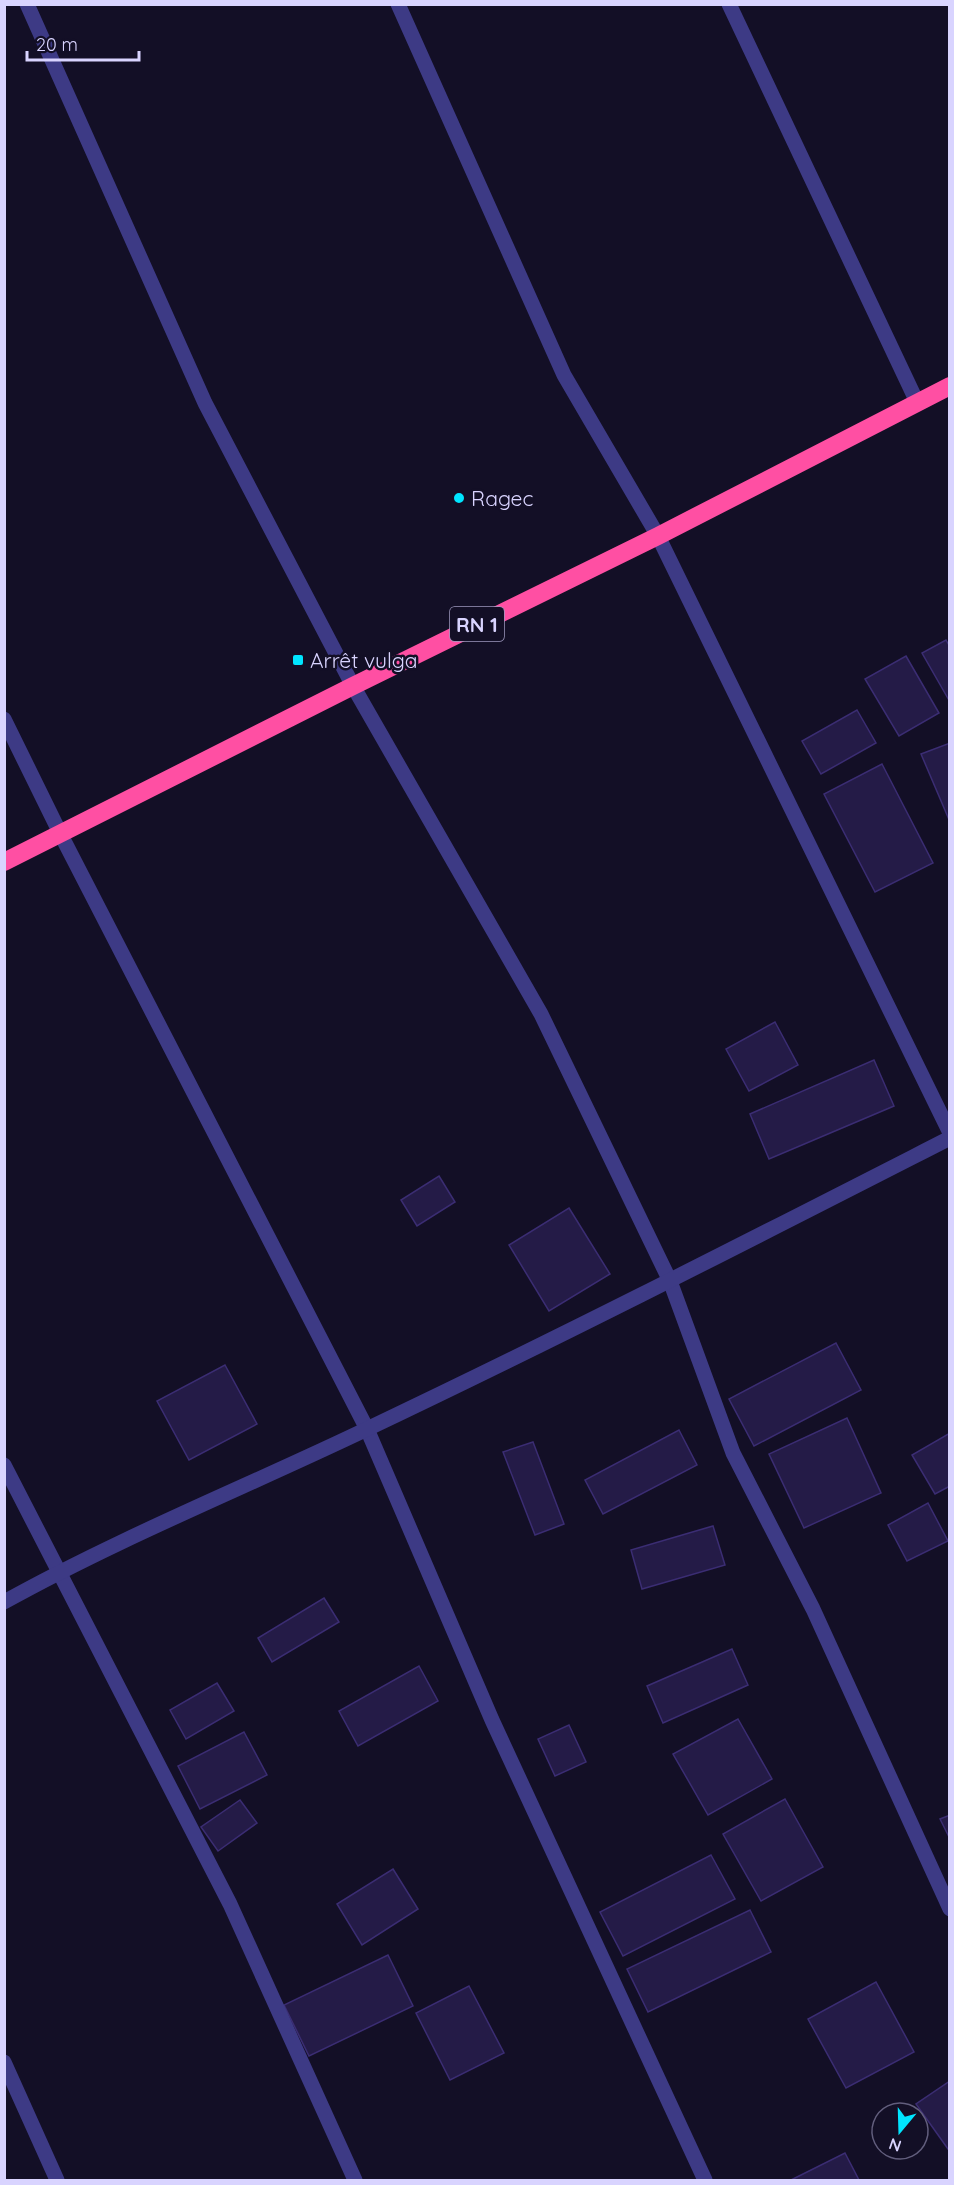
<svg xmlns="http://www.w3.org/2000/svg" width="954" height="2185" viewBox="0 0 954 2185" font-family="Quicksand,sans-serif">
<rect width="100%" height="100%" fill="#130f26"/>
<!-- building -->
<g fill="#241b47" stroke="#3b2d73" stroke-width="1.5">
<polygon points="946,640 950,647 950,702 922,653"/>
<polygon points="906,656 939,713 899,736 865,679"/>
<polygon points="857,710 876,743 821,774 802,741"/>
<polygon points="950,743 950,822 921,754"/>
<polygon points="882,764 933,863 875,892 824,794"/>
<polygon points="775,1022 798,1065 749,1091 726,1049"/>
<polygon points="874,1060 894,1106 769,1159 750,1114"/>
<polygon points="439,1176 455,1202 417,1226 401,1200"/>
<polygon points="569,1208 610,1274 549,1311 509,1245"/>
<polygon points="836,1343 861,1390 754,1446 729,1399"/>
<polygon points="225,1365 257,1424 189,1460 157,1401"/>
<polygon points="847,1418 881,1493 804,1528 769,1454"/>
<polygon points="679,1430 697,1465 603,1514 585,1480"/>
<polygon points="950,1433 950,1486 935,1494 912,1455"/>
<polygon points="533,1442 564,1524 535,1535 503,1452"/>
<polygon points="928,1503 948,1541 907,1561 888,1525"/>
<polygon points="713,1526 725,1565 642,1589 631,1550"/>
<polygon points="324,1598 339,1622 272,1662 258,1638"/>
<polygon points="732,1649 748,1685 663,1723 647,1686"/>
<polygon points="419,1666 438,1701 358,1746 339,1711"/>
<polygon points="217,1683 234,1711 186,1739 170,1710"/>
<polygon points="738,1719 772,1779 708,1815 673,1754"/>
<polygon points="569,1725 586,1762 555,1776 538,1739"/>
<polygon points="244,1732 267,1775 200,1809 178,1766"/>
<polygon points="785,1799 823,1867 761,1901 723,1834"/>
<polygon points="240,1800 257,1823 218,1851 201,1827"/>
<polygon points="950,1815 950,1839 940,1819"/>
<polygon points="711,1855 735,1899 623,1956 600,1912"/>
<polygon points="393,1869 418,1909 362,1945 337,1904"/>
<polygon points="750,1910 771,1952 648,2012 627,1969"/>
<polygon points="388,1955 413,2006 309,2056 284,2005"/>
<polygon points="876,1982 914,2052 846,2088 808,2019"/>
<polygon points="469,1986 504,2053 450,2080 416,2013"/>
<polygon points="950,2081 950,2148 948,2149 916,2104"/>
<polygon points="845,2153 859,2180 791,2180"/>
</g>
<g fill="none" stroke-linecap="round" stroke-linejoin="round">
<!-- minor -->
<g stroke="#3d3a85" stroke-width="15">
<polyline points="27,4 205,403 353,686 541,1014 670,1281 733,1453 813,1609 950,1909"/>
<polyline points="398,4 564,375 658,536 950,1133"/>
<polyline points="729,4 917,402"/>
<polyline points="4,719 60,833 367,1429 492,1720 705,2180"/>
<polyline points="4,1465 230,1904 355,2180"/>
<path d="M4 1602C121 1537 246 1487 367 1429 563 1336 756 1237 950 1138"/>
<polyline points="4,2062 57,2180"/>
</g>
<!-- highway -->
<polyline stroke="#ff4fa3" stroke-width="18" points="4,862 353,686 658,536 950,386"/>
</g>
<!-- markers -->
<g fill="#00e5ff" stroke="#130f26" stroke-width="2">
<circle cx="459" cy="498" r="6"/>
<rect x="292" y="654" width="12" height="12" rx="3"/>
</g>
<g text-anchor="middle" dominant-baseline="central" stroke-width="5" stroke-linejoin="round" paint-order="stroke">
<!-- shield labels -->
<rect fill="#130f26" stroke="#9e99be" stroke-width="1.5" x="450" y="607" width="54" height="34" rx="4.5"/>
<g font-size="20" font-weight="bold" fill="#d9d4ff">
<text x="477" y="624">RN 1</text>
</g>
<!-- poi labels -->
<g font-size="21" fill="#d9d4ff" stroke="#130f26" text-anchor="start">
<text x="471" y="498">Ragec</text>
<text x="310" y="660">Arrêt vulga</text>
</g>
</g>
<!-- border -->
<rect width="954" height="2185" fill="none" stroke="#d9d4ff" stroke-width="12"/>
<!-- north arrow -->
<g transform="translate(900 2131) rotate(199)"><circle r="28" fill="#130f26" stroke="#625e7d" stroke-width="1.5"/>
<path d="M0-4.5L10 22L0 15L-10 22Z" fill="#00e5ff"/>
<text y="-9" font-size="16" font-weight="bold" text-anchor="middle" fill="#d9d4ff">N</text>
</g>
<!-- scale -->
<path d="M27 51v9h112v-9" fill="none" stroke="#d9d4ff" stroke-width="3"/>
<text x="36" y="51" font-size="18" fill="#d9d4ff" stroke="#130f26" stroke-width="4.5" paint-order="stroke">20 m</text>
</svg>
